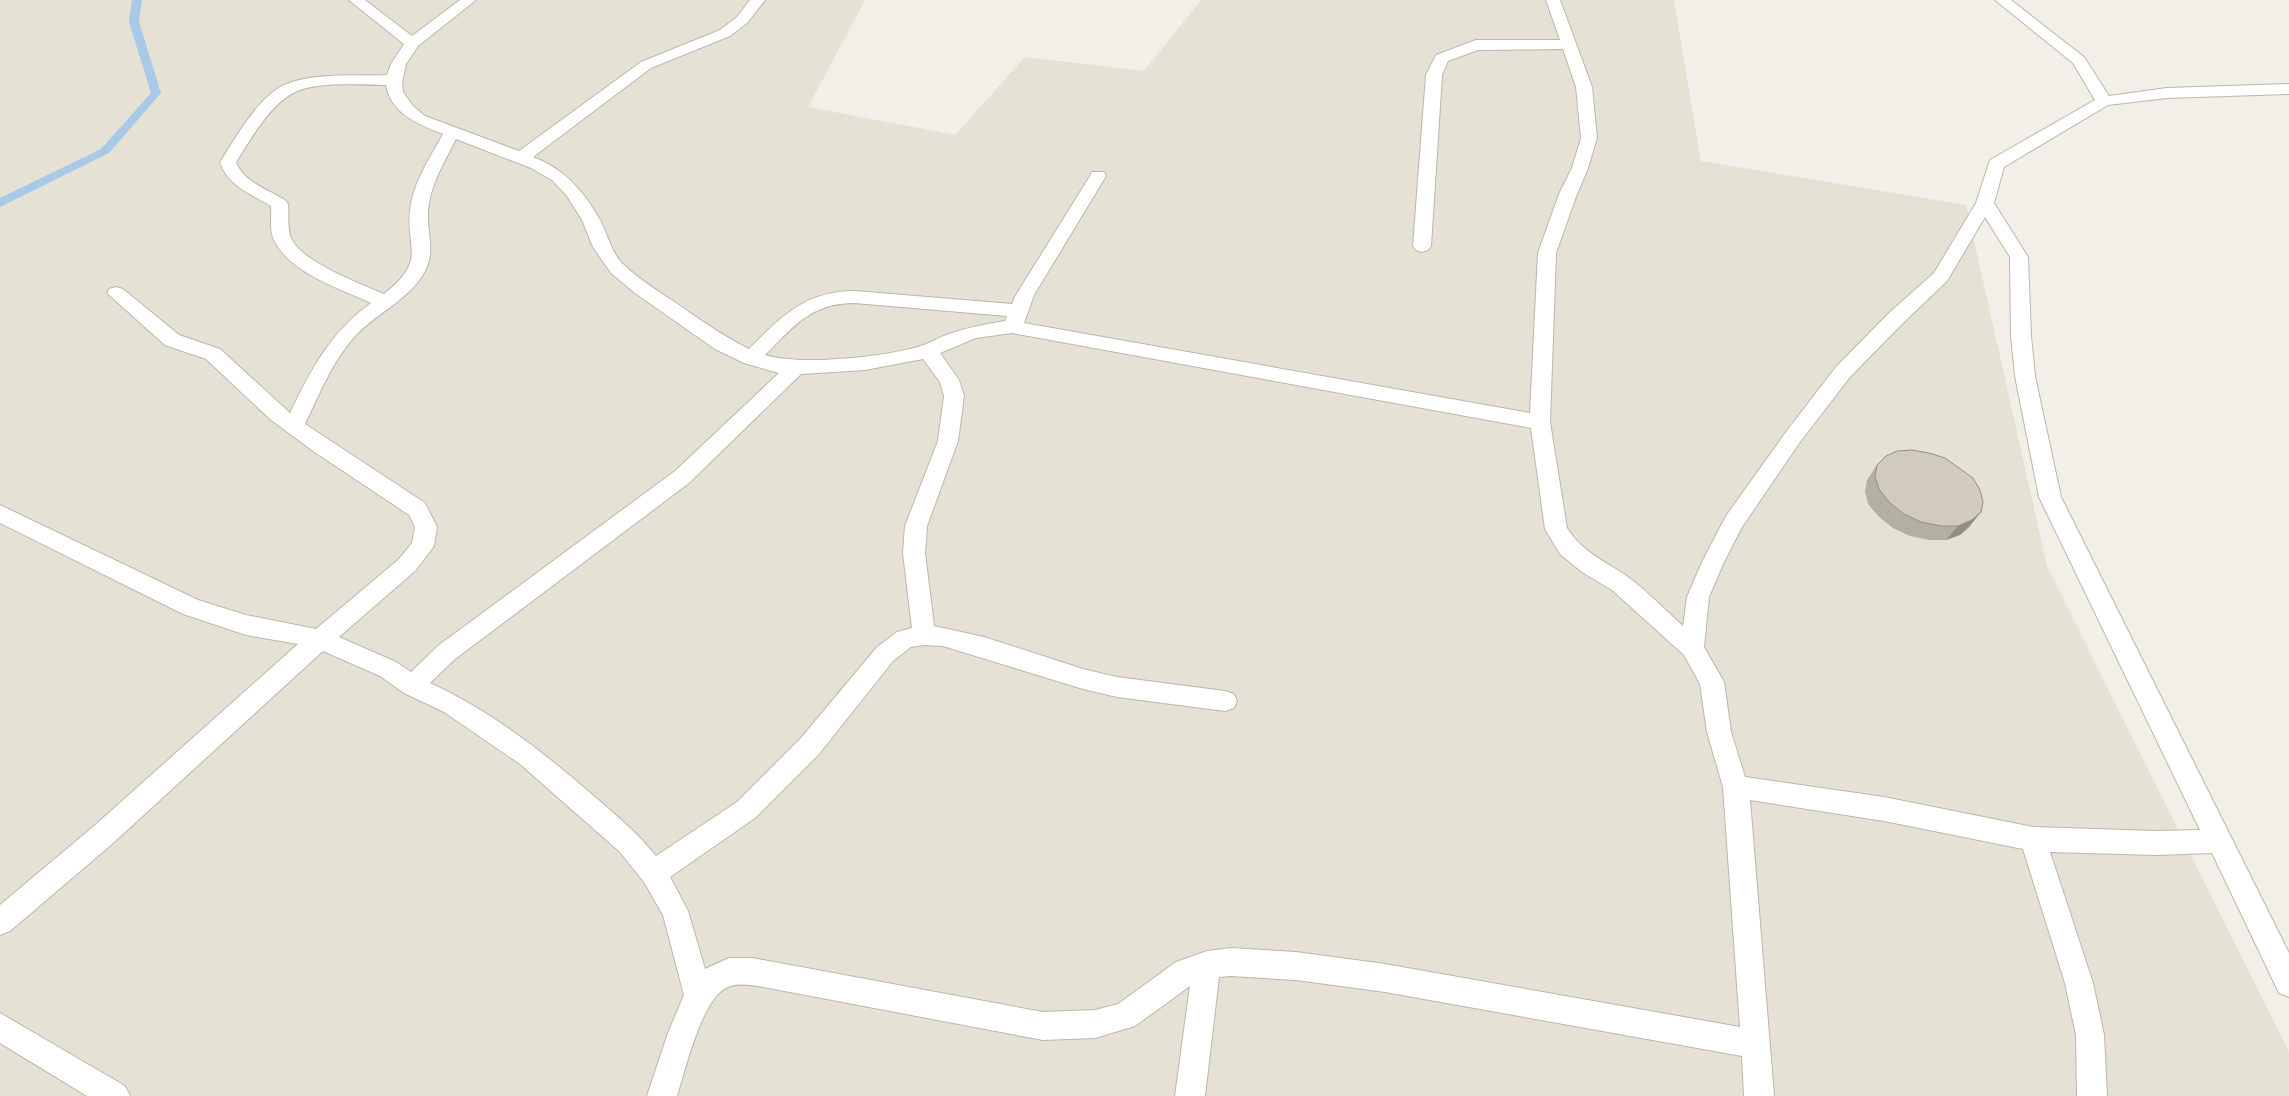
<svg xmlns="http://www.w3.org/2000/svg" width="2289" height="1096" viewBox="0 0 2289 1096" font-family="'IBM Plex Sans',sans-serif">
<rect width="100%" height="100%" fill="#f1efe7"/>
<!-- residential -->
<polygon fill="#e5e1d5" points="0,0 865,0 808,107 955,135 1025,57 1144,71 1201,0 1674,0 1701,161 1966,205 2047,566 2289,1052 2289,1096 0,1096"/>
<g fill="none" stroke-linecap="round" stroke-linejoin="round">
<!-- stream -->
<polygon fill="#a9c9e8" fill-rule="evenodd" points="132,0 142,0 139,22 161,93 109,153 0,207 0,198 101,149 151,93 129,22"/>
<!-- minor casing -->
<g stroke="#bcb7aa" stroke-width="2">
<g id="minor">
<path d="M349 0H365L412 36 460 0H476L418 46 406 64 402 83 403 92 413 106 425 116 519 151 641 62 720 30 737 17 750 0H765L747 23 730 36 651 68 533 157C563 168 584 191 600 220 608 235 611 253 624 265 640 280 659 292 676 303 700 320 723 336 749 349 782 316 805 291 855 291L1012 304 1016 295 1090 176 1092 172H1104L1106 176 1034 295 1024 323 1530 413 1538 253 1559 194 1572 168 1581 138 1576 87 1563 49 1478 50 1448 61 1442 75 1431 246 1428 250 1422 252 1416 250 1413 246 1426 75 1436 55 1476 40H1560L1546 0H1560L1592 87 1597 138 1588 168 1577 194 1556 253 1550 422 1567 528C1582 552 1605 561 1628 577 1647 591 1665 610 1683 626L1687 597 1702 562 1726 516 1786 432 1836 367 1889 313 1934 273 1976 203 1990 160 2095 100 2073 63 1995 0H2011L2084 57 2109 96 2167 88 2289 84V94L2167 98 2108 105 2004 167 1994 203 2028 257 2031 336 2035 376 2061 497 2289 953V997L2279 993 2212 853 2156 855 2050 852 2093 983 2104 1035 2107 1096H2077L2076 1035 2065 983 2023 849 1884 821 1750 800 1774 1096H1744L1742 1056 1385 992 1296 980 1231 976 1219 977 1205 1096H1175L1190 986 1135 1026 1095 1038 1043 1040 758 986C749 985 737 983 728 987 702 997 685 1071 677 1096H647L668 1033 684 995 663 915 644 882 620 852 520 764 444 712 404 693 380 676 323 651 112 844 10 931 0 935V905L94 826 298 644 246 635 183 614 0 523V505L198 600 246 615 316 629 399 559 412 543 415 527 409 515 316 453 271 420 206 359 165 345 107 293 109 289 116 287 123 289 179 335 220 349 290 413C312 368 330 333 371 303 339 288 291 274 274 240 269 230 272 217 271 206 251 194 228 186 220 162 235 139 258 97 284 85 314 72 355 76 387 75L391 64 404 44ZM386 85C391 114 418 124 443 134 431 156 416 178 411 203 403 247 430 258 384 294 361 284 300 261 291 238 287 228 289 215 288 204L285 200C269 190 243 182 236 162 251 139 269 105 295 92 318 81 361 85 386 85ZM456 139 531 168 552 180 567 196 582 220 593 247 611 273 635 293 715 349 744 363 779 373 675 471 439 645 411 672 396 662 339 637 415 571 434 546 437 527 425 503 305 424C320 393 333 359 358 333 380 311 410 299 425 271 437 250 424 226 429 203 433 180 446 159 456 139ZM1985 217 2010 257 2011 336 2015 376 2039 497 2200 830 2156 831 2033 827 1884 797 1745 777 1731 732 1724 682 1704 647 1709 597 1724 562 1742 527 1800 442 1850 377 1903 323 1947 281ZM855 303 1007 316 1005 321C985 324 966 328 946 335 938 338 930 343 921 346 886 357 800 366 765 355 794 326 811 303 855 303ZM1012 333 1531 428 1545 529 1560 554 1582 572 1612 590 1684 655 1700 684 1707 732 1723 787 1740 1027 1385 964 1296 952 1231 948 1207 951 1176 962 1118 1004 1095 1010 1043 1012 752 958H729L705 969 688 911 670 877 755 818 819 754 893 661 911 647 924 645 943 646 1083 689 1117 697 1225 711 1234 708 1237 701 1234 694 1225 691 1117 677 1083 669 984 637 934 626 925 553 927 526 958 441 964 396 959 380 940 353 976 338ZM923 359 940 382 944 396 938 441 905 526 903 553 912 628 897 632 877 647 801 738 737 802 656 856C636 831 612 812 588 791 539 749 489 710 430 683L455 659 689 483 801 374 865 370Z"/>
<polygon points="0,1013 125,1086 130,1096 87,1096 0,1043"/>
</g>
</g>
<!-- minor -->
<use href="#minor" fill="#fff" fill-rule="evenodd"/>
</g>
<!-- wall -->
<polygon fill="#b4afa3" points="1877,465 1969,527 1960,535 1946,540 1929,540 1910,536 1893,528 1879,517 1868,504 1865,491 1867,480"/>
<!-- shaded-wall -->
<polygon fill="#928e84" points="1981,512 1969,527 1960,535 1946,540 1958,526"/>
<!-- building -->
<polygon fill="#d1cbbd" stroke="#928e84" points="1912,450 1929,453 1945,458 1973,478 1980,490 1983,502 1981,512 1972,520 1958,526 1941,526 1921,522 1904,514 1889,502 1879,489 1875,476 1877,465 1886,456 1897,451"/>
</svg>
